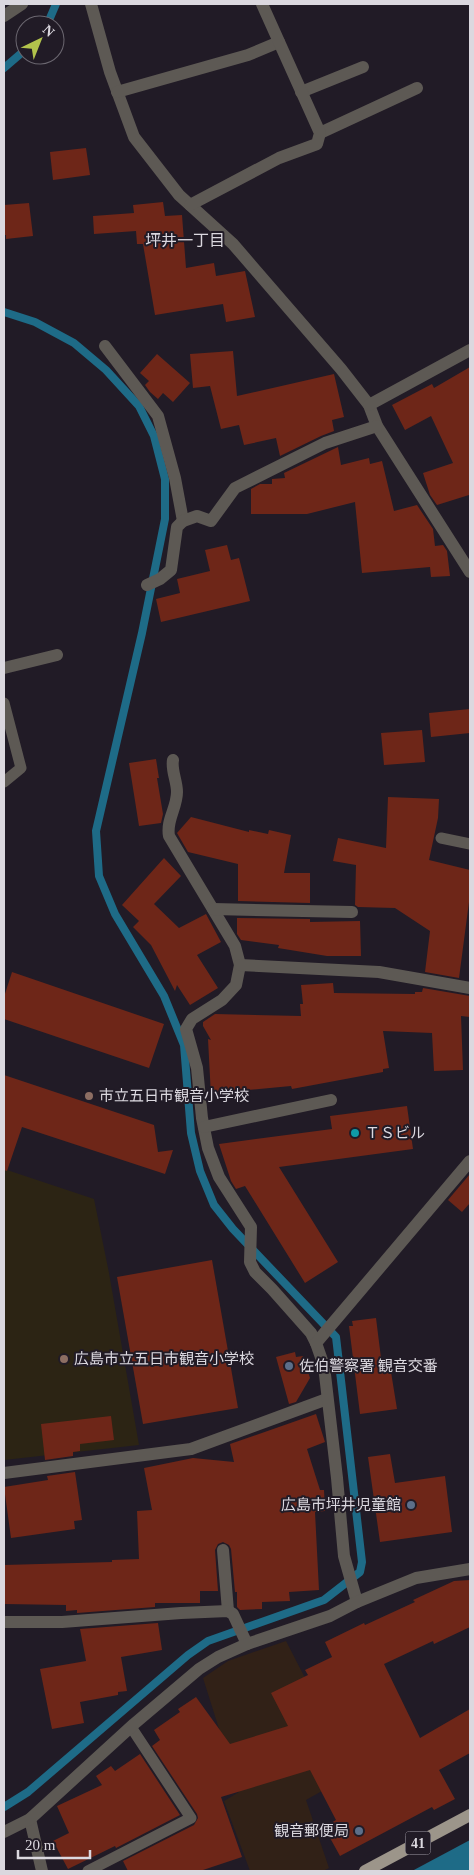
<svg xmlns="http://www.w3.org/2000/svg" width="474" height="1875" viewBox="0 0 474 1875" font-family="'Times New Roman','Noto Sans JP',serif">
<rect width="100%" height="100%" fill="#211b26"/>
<!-- commercial -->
<polygon fill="#312117" points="286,1641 354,1773 306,1800 329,1868 323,1871 250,1871 224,1801 239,1792 203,1678 228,1661"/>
<!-- education -->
<polygon fill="#2c2414" points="4,1169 94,1199 109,1273 139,1445 4,1460"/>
<!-- water -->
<polygon fill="#1e6b87" points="470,1840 470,1871 412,1871"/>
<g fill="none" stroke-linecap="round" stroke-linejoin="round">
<!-- stream -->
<g stroke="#1e6b87" stroke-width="8">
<polyline points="47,25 56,4"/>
<polyline points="4,68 25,50"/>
<polyline points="4,312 35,322 74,343 106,370 139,406 154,436 165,479 165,519 142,633 96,831 99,876 115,914 164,996 184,1045 191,1133 200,1171 214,1205 233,1229 336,1337 362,1562 360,1572 324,1600 208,1641 188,1655 28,1792 4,1807"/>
</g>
</g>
<!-- building -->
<g fill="#6e2618">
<polygon points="86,148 90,175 53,180 50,152"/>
<polygon points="163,202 165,216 182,215 186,268 214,263 216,276 245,271 255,317 226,322 223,304 155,315 143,244 137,244 136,231 94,234 93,216 134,213 133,205"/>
<polygon points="29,203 33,236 6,239 6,235 4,235 4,205"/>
<polygon points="233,351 237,396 334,374 344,417 332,420 334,431 321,436 280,456 276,438 244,445 239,425 221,429 210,386 193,388 190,354"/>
<polygon points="157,354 190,383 173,402 163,393 158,399 150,392 145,385 149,381 140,373"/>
<polygon points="470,367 470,498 469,495 437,505 430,495 423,473 453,463 431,416 405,430 392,405 432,384 434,388"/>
<polygon points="338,447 341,465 369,458 370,464 382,461 394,511 417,505 433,529 435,546 443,545 447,551 450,576 431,577 430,567 362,573 355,502 307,514 251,514 251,489 260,484 272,484 272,479 285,478 284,473"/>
<polygon points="227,545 231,560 239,558 250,601 161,622 156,599 180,593 177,579 210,571 205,550"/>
<polygon points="470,709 470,733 431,737 429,713"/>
<polygon points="422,730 425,762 384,765 381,733"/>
<polygon points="156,759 159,778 157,778 163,814 161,823 139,826 129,763"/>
<polygon points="388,797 439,799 438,818 429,860 470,870 470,903 469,902 459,978 425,972 430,931 395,908 358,907 355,905 356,865 333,861 338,838 386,848"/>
<polygon points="191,817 249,832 249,830 268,834 269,830 291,835 284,873 310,873 310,903 238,901 238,864 188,852 177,833"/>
<polygon points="164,858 181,876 154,904 179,928 206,914 221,942 197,955 218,988 190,1005 177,985 175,991 151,945 133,927 139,921 122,905"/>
<polygon points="237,918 310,919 310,922 360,921 361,956 327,956 278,948 279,945 241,940 237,934"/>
<polygon points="12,972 164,1024 149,1068 4,1019 4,997"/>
<polygon points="333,983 334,993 415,994 415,992 422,992 423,988 470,996 470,1017 461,1016 463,1070 434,1071 432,1033 383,1031 389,1068 383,1069 383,1072 292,1089 291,1086 237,1091 238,1095 211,1096 208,1039 211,1040 203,1026 203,1022 215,1014 301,1016 300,1004 303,1004 301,985"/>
<polygon points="4,1075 154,1125 158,1152 173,1150 165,1174 22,1127 7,1171 4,1170"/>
<polygon points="407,1106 413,1149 279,1167 338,1262 305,1283 245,1186 236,1189 231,1181 219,1144 332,1129 330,1116"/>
<polygon points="470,1174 470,1203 462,1212 448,1200"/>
<polygon points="212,1260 238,1408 143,1424 117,1277"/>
<polygon points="376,1318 383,1374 391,1372 397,1409 360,1414 349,1326 353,1326 352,1321"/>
<polygon points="295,1352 296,1357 303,1356 310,1378 296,1402 289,1404 276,1357"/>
<polygon points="316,1414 325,1442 307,1449 320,1490 324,1490 325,1511 315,1512 319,1590 289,1592 290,1601 262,1602 262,1609 240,1610 237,1607 237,1592 235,1592 231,1549 229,1545 223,1542 218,1544 215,1550 218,1591 200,1591 200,1603 155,1603 155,1607 77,1613 77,1610 66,1611 66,1605 4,1604 4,1565 112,1562 112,1560 139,1559 137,1511 152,1510 144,1468 193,1458 234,1462 230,1444"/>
<polygon points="111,1416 114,1440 80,1444 80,1451 73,1452 73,1456 45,1460 41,1424"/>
<polygon points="390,1454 395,1483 445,1476 452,1532 380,1542 368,1457"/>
<polygon points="75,1472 82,1520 74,1521 75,1529 11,1538 4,1487 48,1480 47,1476"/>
<polygon points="470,1580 470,1627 434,1644 433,1641 384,1664 420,1738 470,1709 470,1753 439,1770 455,1799 434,1810 432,1807 340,1856 324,1827 336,1820 310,1770 221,1797 242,1857 200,1871 128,1871 123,1861 194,1825 198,1818 197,1814 152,1746 160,1740 154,1730 180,1712 178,1709 196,1697 230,1744 288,1726 271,1693 308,1675 305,1670 332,1657 325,1642 364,1623 365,1625 415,1602 413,1600 454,1581"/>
<polygon points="158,1623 162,1650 121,1657 127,1691 118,1692 118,1695 80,1702 84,1723 52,1729 40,1669 86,1661 80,1629"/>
<polygon points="140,1754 180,1815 116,1848 115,1846 68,1869 53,1841 69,1833 57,1806 102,1785 96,1776 111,1766 115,1771"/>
</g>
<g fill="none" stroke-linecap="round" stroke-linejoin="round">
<!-- lane -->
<g stroke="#5d5954" stroke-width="11">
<polyline points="4,703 21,768 4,782"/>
<polyline points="441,838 470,844"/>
<polyline points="88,1871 191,1818 131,1727"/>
</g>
<!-- street -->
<g stroke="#5d5954" stroke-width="12">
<polyline points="91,4 110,72 134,137 179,195 233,244 341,369 369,405 377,426 470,572"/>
<polyline points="4,16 22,4"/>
<polyline points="117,92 248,55 279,42"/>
<polyline points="301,92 363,67"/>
<polyline points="320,133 417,88"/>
<polyline points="190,205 279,158 317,144 320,133 262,4"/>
<polyline points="105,346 158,416 175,478 183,521"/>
<polyline points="369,405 470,350"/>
<polyline points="147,585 160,579 171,570 177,527 183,521 197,516 211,521 235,488 325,443 377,426"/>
<polyline points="4,668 57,655"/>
<path d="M173 760C171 770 177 781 177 792 177 808 166 820 169 836L235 946 240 965 236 985 222 1000 192 1019 186 1029 197 1068 202 1118 208 1148 219 1177 251 1227 250 1262 255 1272 272 1289 311 1333 316 1343"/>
<polyline points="213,909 352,912"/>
<polyline points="240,965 379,972 470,988"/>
<polyline points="204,1127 331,1100"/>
<polyline points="4,1473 191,1449 327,1399"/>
<polyline points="223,1550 228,1611"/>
<polyline points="357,1602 344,1556 337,1478 324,1366 316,1343 470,1161"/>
<polyline points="4,1622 62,1622 181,1613 228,1611 233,1614 247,1644"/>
<polyline points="30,1819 42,1871"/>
<polyline points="4,1832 30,1819 134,1724 199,1669 218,1657 247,1644 330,1616 357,1602 416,1578 470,1569"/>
</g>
<!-- primary -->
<polyline stroke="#9c958a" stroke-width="12" points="365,1871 470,1815"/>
</g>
<!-- markers -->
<g fill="#8d6e63" stroke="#211b26" stroke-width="2">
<circle cx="89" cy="1096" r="5"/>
<circle cx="64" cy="1359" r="5"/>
</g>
<circle fill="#0f9aa8" stroke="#211b26" stroke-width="2" cx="355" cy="1133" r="5"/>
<g fill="#5c6f8a" stroke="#211b26" stroke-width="2">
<circle cx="289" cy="1366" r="5"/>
<circle cx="411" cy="1505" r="5"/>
<circle cx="359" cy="1831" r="5"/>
</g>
<g text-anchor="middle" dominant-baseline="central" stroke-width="4" stroke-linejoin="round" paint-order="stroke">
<!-- shield labels -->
<rect fill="#211b26" stroke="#a39fa8" stroke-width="1" x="405.5" y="1831.5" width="25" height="23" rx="4"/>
<g font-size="14" font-weight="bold" fill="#dbd8df">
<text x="418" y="1843">41</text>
</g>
<!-- poi labels -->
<g font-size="15" fill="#dbd8df" stroke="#211b26" text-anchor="start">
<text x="99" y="1096">市立五日市観音小学校</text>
<text x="365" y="1133">ＴＳビル</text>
<text x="74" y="1359">広島市立五日市観音小学校</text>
<text x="299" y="1366">佐伯警察署 観音交番</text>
<text x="401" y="1505" text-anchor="end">広島市坪井児童館</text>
<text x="349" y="1831" text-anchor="end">観音郵便局</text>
</g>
<!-- neighbourhood labels -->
<g font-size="16" fill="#dbd8df" stroke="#211b26">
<text x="185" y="240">坪井一丁目</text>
</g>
</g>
<!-- border -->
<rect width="474" height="1875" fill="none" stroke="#dbd8df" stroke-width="10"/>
<!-- north arrow -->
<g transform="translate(40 40) rotate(43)"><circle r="24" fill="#211b26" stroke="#6b6770"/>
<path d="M0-4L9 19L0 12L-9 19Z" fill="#b2c34c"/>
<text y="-8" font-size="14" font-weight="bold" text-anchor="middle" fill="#dbd8df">N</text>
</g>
<!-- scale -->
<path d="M18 1850v8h72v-8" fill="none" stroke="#dbd8df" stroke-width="2.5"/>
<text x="25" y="1850" font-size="15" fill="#dbd8df" stroke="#211b26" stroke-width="4" paint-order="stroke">20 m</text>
</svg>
